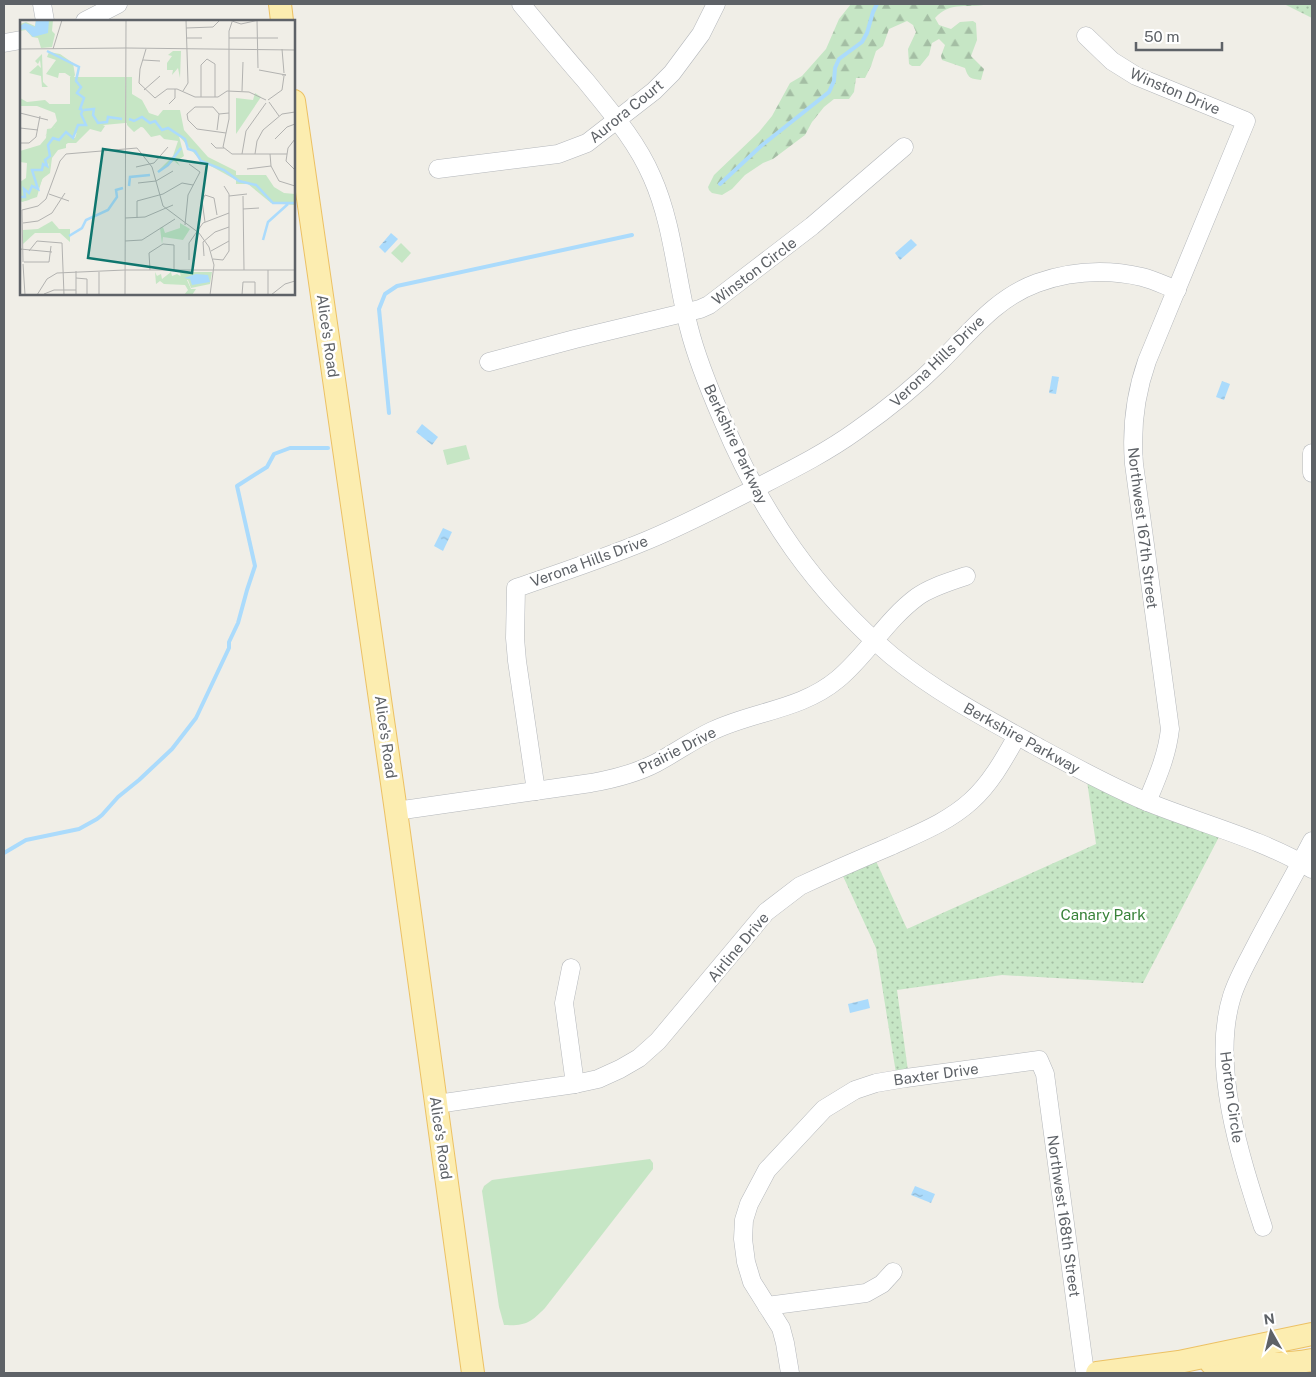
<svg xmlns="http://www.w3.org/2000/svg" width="1316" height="1377" viewBox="0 0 1316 1377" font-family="'Public Sans',sans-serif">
<defs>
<pattern id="forest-firs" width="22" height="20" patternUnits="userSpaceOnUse" patternTransform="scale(1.25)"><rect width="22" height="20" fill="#c6e6c5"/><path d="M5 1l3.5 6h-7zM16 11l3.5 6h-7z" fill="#a4bea4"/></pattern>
<pattern id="park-dots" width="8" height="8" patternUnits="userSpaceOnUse" patternTransform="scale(1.25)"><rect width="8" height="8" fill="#c6e6c5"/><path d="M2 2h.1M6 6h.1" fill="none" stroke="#a4bea4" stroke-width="1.8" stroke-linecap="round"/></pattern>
<pattern id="water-ripples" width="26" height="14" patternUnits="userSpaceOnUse" patternTransform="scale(1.25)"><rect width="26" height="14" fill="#abdbfc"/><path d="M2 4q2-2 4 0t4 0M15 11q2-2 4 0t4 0" fill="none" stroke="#8eb5d0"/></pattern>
</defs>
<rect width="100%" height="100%" fill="#f0eee7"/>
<!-- grass -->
<g fill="#c6e6c5">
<polygon points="401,243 411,253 402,263 391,253"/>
<polygon points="466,445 470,459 447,465 443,450"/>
<path d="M650 1159 653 1163V1169L545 1308C530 1323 526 1326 504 1325L499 1307 482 1191 484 1186 492 1180Z"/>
</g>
<!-- forest -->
<path fill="url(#forest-firs)" d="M851 4H989C969 9 951 0 935 18L939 25 951 29 960 22 973 21 976 23 977 40 971 56 984 69 981 80C971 79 968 78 965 68L942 60 941 56 945 45 939 39 932 43 929 55 920 66H912L909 64 908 49 916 32 913 25 907 21 889 29 883 46 876 51 871 66 865 78H856L854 92 849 99H834L824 107 812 122 805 135 773 159 763 163 745 175 732 189 722 195 712 193 709 190 708 187 714 175 759 132 772 116 790 83 802 76 826 49 839 19Z"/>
<!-- park -->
<g fill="url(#park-dots)">
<polygon points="1284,4 1312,4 1312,18"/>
<polygon points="1087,781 1220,835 1143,983 1002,975 897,990 908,1071 896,1073 876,948 842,874 875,859 907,929 1096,844"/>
</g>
<!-- water -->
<g fill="url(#water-ripples)">
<polygon points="391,233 398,239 385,253 379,247"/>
<polygon points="911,239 917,245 900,260 895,253"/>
<polygon points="1052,376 1059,377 1056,394 1049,393"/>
<polygon points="1222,381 1230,384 1224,400 1216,397"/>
<polygon points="422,424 438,437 432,445 416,432"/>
<polygon points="443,528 452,532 443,551 434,546"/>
<polygon points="868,999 870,1008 850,1013 848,1004"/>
<polygon points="915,1186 935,1194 931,1203 911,1195"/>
</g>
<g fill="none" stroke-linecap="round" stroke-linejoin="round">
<!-- stream -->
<g stroke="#abdbfc" stroke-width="4">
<polyline points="720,184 761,146 829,92 834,81 835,68 839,59 862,42 867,33 873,12 877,4"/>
<polyline points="389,413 379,309 385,294 397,286 632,235"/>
<polyline points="4,853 26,840 79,829 97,819 102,815 118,797 139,780 172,749 196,718 229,648 229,642 238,623 247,590 255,566 237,486 267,467 274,454 290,448 328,448"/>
</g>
<!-- minor casing -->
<g stroke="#b4b7bb" stroke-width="19">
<g id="minor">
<polyline points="42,4 45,21"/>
<path d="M521 4C542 29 563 55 585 80 610 111 636 140 652 177 673 224 676 278 689 328 697 360 710 391 723 421 762 514 815 591 892 656 936 692 985 718 1034 745 1071 765 1107 785 1145 801 1201 824 1260 838 1312 869"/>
<polyline points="85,21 118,4"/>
<path d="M1086 36 1112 61 1136 76 1246 121 1147 361C1135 395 1131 428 1134 464L1170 729C1167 756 1157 778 1147 802"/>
<polyline points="4,43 21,40"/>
<polyline points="438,169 558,154 587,143 654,91 672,73 701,34 716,4"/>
<polyline points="489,362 575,339 700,309 709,305 812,226 904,147"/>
<polyline points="1312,453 1312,473"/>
<path d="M536 791 517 661 515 638 516 588C560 573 605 558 648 540 684 525 719 507 754 489 789 471 824 454 856 431 886 410 915 387 941 361 971 331 996 298 1037 283 1071 271 1107 269 1142 277 1154 280 1166 286 1177 290"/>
<path d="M396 811 591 783C613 779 635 774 656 763 675 753 693 740 712 731 754 711 801 710 838 679 867 655 886 620 917 597 931 587 949 582 966 576"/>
<polyline points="571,968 564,1003 575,1084"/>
<path d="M437 1104 575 1084 598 1079 620 1069 639 1058 658 1041 766 912 800 886C830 872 860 859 891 846 919 833 948 822 971 801 991 783 1004 759 1017 736"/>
<path d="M1263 1227C1241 1159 1210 1066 1232 996 1238 977 1249 959 1258 941 1276 907 1295 874 1312 841"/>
<polyline points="767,1306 866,1293 882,1284 893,1272"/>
<polyline points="790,1373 785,1343 781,1328 752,1282 746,1262 743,1239 744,1220 749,1204 767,1170 824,1109 855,1090 876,1083 906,1078 1039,1060 1045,1074 1085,1373"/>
</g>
</g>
<!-- major casing -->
<g stroke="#ecc164" stroke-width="24">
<g id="major">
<polyline points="280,4 282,21"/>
<polyline points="294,101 396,811 473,1373"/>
<path d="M1211 1363C1242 1364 1282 1366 1312 1360"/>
<polyline points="1097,1373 1179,1362 1312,1334"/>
</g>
</g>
<!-- minor -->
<use href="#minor" stroke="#fff" stroke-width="18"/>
<!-- major -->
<use href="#major" stroke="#fcedb0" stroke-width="22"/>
</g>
<g text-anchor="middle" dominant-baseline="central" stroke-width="5" stroke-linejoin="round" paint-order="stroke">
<!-- street labels -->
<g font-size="15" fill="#5e6267" stroke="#fff">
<text transform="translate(1175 91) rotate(23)">Winston Drive</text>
<text transform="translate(626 111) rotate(-39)">Aurora Court</text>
<text transform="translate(754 271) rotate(-37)">Winston Circle</text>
<text transform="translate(328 336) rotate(82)">Alice's Road</text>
<text transform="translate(937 361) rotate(-44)">Verona Hills Drive</text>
<text transform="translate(736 444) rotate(65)">Berkshire Parkway</text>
<text transform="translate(1143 528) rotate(83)">Northwest 167th Street</text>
<text transform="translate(589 561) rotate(-20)">Verona Hills Drive</text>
<text transform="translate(386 737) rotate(82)">Alice's Road</text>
<text transform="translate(1022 738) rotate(29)">Berkshire Parkway</text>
<text transform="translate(677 750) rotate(-27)">Prairie Drive</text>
<text transform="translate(738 947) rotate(-50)">Airline Drive</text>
<text transform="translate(936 1074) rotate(-8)">Baxter Drive</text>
<text transform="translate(1232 1097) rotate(82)">Horton Circle</text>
<text transform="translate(441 1138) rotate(82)">Alice's Road</text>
<text transform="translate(1064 1216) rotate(82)">Northwest 168th Street</text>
</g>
<!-- park labels -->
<g font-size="15" fill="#39833a" stroke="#fff">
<text x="1103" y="914">Canary Park</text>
</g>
</g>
<!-- overview -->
<g transform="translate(20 20)">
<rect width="275" height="275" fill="#f0eee7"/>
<path d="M153 31H161L160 58 158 48 152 55 153 50H147V43L152 36 148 35ZM29 32 40 34 53 43 55 55 50 65 51 57 45 53H39L38 58 26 54 36 40 27 37ZM22 34 23 62 28 67H22L21 56 9 53 18 45 21 48 20 40 18 44 15 41ZM0 78 7 82 25 80 45 98 25 116 37 101 35 93 17 86H0ZM66 88 72 90 74 101 85 106 81 112 70 109 56 123H46V128L38 130 32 138 30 153 22 159 17 177 2 182 1 178H5V170L10 174 12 167 16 170 19 169 13 150 20 151 23 149V145L28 147 29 142 25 140 29 139 31 136 29 124V137L24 139 27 145 23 143 21 150 15 147 12 151 17 169 9 157 11 149 24 135 28 121 34 114 58 93 65 104 57 105 53 117 46 111 39 119 33 117 30 120 35 118 40 121 46 113 49 118H55L59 106 66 105 62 94ZM107 101 159 116 164 136 157 141 160 146 154 141 137 152 153 136 158 121 144 119 140 115 131 117 122 106 114 112 107 105ZM135 252 137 256 141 254 142 259 151 252 152 256 157 254 167 260 171 269H176L172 275H164L168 270 165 265 144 264 140 261 136 264Z" fill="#c6e6c5"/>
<path d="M16 0H33L32 11 35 14 32 27 21 28 18 18 12 17 6 10 0 11V4L6 2 15 6ZM50 57H105V103L73 106 55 114 51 121 33 133 20 165 9 180 0 182V162L6 158 7 143 0 142V131L20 125 26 118 27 109 34 108 40 98 31 88 16 84H50ZM106 57H112V74L122 80 129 93 138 96 143 90H160L164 110 188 137 216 151V155H246L254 167 264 173 275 174V185L251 183 228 164H216V160L180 140 160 117 106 103ZM235 73 241 77 216 114V78L233 80ZM32 201 39 209H50V222L40 213H15L3 224V210L18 209ZM160 203 170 209 163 220 143 217 142 224 140 208 143 207 145 213 160 208ZM160 252H192L190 264 171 268 168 260H161Z" fill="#c6e6c5"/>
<path d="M16 0H29L28 13 13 17 5 9 0 10V6L5 3 15 7ZM176 254 188 255 190 262 172 265 170 259 164 258Z" fill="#abdbfc"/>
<path fill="none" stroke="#abdbfc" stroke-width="2.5" d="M27 31 59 47 56 61 61 67 57 73 64 78 60 89 63 90M64 90 74 89 73 95 78 103 87 102 88 97 102 99M109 99 114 101 122 97 130 103 135 101 142 110 148 108 165 119 168 129 175 131 181 141 204 150 219 161 236 165 253 183H275M138 152 148 145 161 128M109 166 110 157 130 155M0 177H5L4 169 9 173 12 166 18 169 12 150H22L23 144 27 146 25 140 30 136 28 125 33 118 39 120 46 112 53 118 58 105H66L61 94 63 90M49 216 62 208 66 200 88 190 97 177 96 170 103 168M243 220 248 202 268 184"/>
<path fill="none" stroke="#b2b2b0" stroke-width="1" d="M209 0 221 4 239 0M237 0 238 48M212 2 209 11V99L203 127 212 134H267M166 8 193 7 200 0M166 18H182M209 18H258M106 28 275 30M0 29 106 28M33 29 42 0M126 29 120 49 119 63 135 78M262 29 264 53M123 40 140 41M239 50 266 55H262M124 70 140 56M163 71 168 63 166 0M222 71 223 42M181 77V45L187 39 195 44V77M135 78 147 69H157L175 77H198L207 71 229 72 246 80M248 80 262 70 264 56M249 82 259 96M149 84 155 78V69M0 93 28 100M0 108 18 110M197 110 199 94M206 113 177 109 168 100 167 94 175 87H193L199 94 209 93M255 119 267 107 275 104M275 119 268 128 266 141 275 150M0 123H9L16 117 20 96M191 123 196 128H204M222 134 226 111 246 83M235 134 237 121 243 110 262 94 275 92M250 134 251 146 259 161 275 166M116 147 134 143 148 127M227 149 251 146M118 163 136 161 153 151M29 174 49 181M209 176 227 174M223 176 224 250M223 189 239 188M2 190 18 186 26 179 40 141 46 134 117 128 132 147 143 186 179 213 189 227 194 245 190 275M2 190 3 242M105 198 125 197 153 185M117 198V181L143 174 162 163 173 165M185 202 182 181 185 175 194 178 197 195M3 203 18 201 32 193 45 173M165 205 168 175 180 152 169 144M105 221 122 220 155 199M0 229 32 232M9 231 17 221 42 223 44 275M191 231 209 221M184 236 183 222 195 212 209 207M193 239 203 240 209 231V174L204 166M169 240V223L183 203 209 193M4 242H29L31 226M3 244 5 275M105 250H275M130 250 129 233 143 224 154 225V250M56 251V275M56 258 67 259V275M24 274 34 270H56M17 275 27 259 37 253 105 250M79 275V252M105 275 106 0M222 275 223 262H235V275M248 275V250M251 275 265 264 275 261"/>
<path fill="#0f766e" fill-opacity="0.15" stroke="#0f766e" stroke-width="2.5" d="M83 129 187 144 172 253 68 238Z"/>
<rect width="275" height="275" fill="none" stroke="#5e6267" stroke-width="2.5"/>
</g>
<!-- border -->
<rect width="1316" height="1377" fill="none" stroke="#5e6267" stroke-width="10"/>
<!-- north arrow -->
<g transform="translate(1271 1332) rotate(352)" stroke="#ffffff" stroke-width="4" paint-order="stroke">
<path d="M0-4L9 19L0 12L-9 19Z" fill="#5e6267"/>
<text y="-8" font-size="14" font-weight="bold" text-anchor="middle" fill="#5e6267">N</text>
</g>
<!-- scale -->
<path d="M1136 42v8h86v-8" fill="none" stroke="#5e6267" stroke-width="2.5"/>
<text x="1144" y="42" font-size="15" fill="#5e6267" stroke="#ffffff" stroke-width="4" paint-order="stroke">50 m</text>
</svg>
